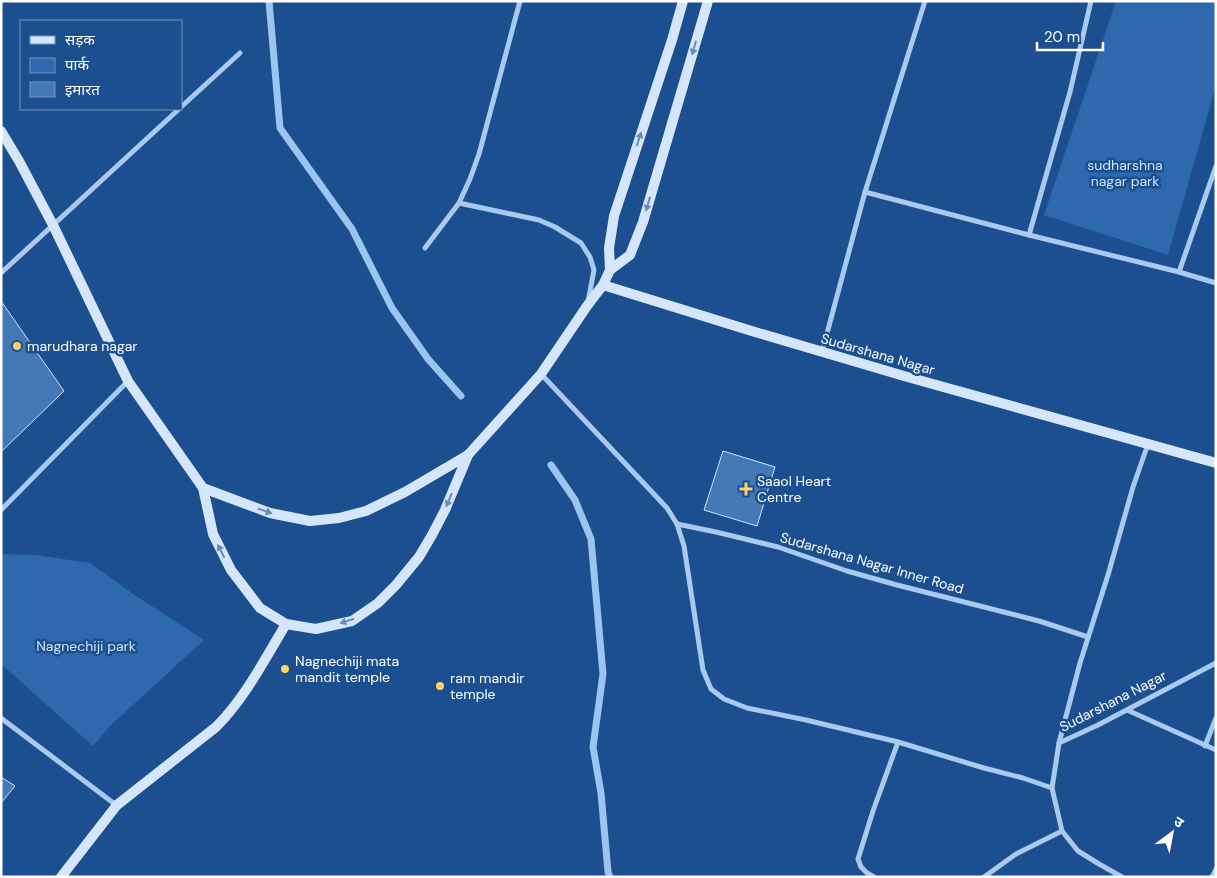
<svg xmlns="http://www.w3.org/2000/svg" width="1217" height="878" viewBox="0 0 1217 878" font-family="'DM Sans','Noto Sans Devanagari',sans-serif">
<rect width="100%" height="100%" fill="#1b4f8f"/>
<!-- green -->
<g fill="#2e69ad">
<polygon points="1116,1 1216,1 1216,85 1168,255 1044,215"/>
<polygon points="2,554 35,555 90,563 136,596 204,640 110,726 93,746 1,664"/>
</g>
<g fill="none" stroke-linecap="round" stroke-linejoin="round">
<!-- stream -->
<g stroke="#9cc4f0" stroke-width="7">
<polyline points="269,1 280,128 352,229 392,308 428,359 461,396"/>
<polyline points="551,465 575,500 591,539 603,674 593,747 601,793 608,872 610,877"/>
</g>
</g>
<!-- building -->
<g fill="#4478b7" stroke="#cfe3fa">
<polygon points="1,301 64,391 1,452"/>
<polygon points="723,451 775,467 757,526 704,510"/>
<polygon points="1,777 15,786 1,803"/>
</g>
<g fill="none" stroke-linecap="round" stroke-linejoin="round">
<!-- street -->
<g stroke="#a9c9ee" stroke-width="5">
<polyline points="181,107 240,53"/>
<polyline points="865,192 1029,235 1179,272 1216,283"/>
<polyline points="459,203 539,220 555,227 581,243 590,257 594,270 588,302"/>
<polyline points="1029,235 1070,92 1091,1"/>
<polyline points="425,248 459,203 470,179 479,154 520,1"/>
<polyline points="1179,272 1216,166"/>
<polyline points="1,273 179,109"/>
<polyline points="822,352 865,192 925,1"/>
<polyline points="541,374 667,508 677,524 684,546 703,670 711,689 724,699 747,708 806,720 898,742 984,768 1023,778 1052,788"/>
<polyline points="1,510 128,381"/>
<polyline points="677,524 716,532 778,547 847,571 897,585 1039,621 1088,637"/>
<polyline points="1127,710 1216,750"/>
<polyline points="1,718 116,805"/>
<polyline points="1059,743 1098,725 1216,663"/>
<polyline points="1205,746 1216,718"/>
<polyline points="874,877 867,873 861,867 858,859 873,811 898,742"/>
<polyline points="984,877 1016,854 1062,831"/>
<polyline points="1122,877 1099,864 1078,851 1062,831 1052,788 1059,743 1080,663 1108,575 1133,487 1148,444"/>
<polyline points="1212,877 1216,869"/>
</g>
<!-- secondary -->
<g stroke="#d6e6fa" stroke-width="10">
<polyline points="1,131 19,161 53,225 128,381 203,488 213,534 231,570 260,608 286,624 316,629 352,621 378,603 396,585 419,557 432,535 445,510 468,455"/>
<polyline points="610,270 609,248 614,216 672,40 683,1"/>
<polyline points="603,285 755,332 904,376 1216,463"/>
<polyline points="203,488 270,513 310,521 339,518 366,511 405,492 468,455 541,374 587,306 603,285 610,270 630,255 643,222 708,1"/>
<path d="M61 877 117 805 216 727C245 698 265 659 286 624"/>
</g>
</g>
<!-- one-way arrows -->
<defs><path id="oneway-solid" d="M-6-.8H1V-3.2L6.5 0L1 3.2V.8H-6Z" transform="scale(1.25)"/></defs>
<g fill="#668bba">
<use href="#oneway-solid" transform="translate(694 48) rotate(106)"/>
<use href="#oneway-solid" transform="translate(639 139) rotate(-72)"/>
<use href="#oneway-solid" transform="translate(648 204) rotate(106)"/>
<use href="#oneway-solid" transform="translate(449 500) rotate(113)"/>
<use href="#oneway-solid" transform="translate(265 511) rotate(19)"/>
<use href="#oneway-solid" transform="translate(221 551) rotate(-117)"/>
<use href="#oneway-solid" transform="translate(347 621) rotate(162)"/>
</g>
<!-- markers -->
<g fill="#ffd166" stroke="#1b4f8f" stroke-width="2">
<circle cx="17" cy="346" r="5"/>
<path d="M743.5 481.5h5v5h5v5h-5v5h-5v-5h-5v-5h5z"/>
<circle cx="285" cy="669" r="5"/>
<circle cx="440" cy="686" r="5"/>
</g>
<g text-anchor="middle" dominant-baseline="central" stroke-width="5" stroke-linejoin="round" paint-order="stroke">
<!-- park labels -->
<g font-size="14" fill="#cfe3fa" stroke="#1b4f8f">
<text x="1125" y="165">sudharshna<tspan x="1125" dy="16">nagar park</tspan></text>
<text x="86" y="646">Nagnechiji park</text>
</g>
<!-- poi labels -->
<g font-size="14" fill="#fff" stroke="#1b4f8f" text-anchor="start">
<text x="27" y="346">marudhara nagar</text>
<text x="757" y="481">Saaol Heart<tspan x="757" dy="16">Centre</tspan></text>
<text x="295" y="661">Nagnechiji mata<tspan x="295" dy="16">mandit temple</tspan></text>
<text x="450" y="678">ram mandir<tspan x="450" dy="16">temple</tspan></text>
</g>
<!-- street labels -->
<g font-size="14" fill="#fff" stroke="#1b4f8f">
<text transform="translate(878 354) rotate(16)">Sudarshana Nagar</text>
<text transform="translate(872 563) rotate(16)">Sudarshana Nagar Inner Road</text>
<text transform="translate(1113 701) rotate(-27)">Sudarshana Nagar</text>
</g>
</g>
<!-- border -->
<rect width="1217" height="878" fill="none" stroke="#ffffff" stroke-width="5"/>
<!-- legend -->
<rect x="20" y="20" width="162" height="90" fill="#1b4f8f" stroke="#7695bc"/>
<rect x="30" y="36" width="25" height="8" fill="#d6e6fa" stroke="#7695bc"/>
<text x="65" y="45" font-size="15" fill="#ffffff">सड़क</text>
<rect x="30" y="58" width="25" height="15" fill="#2e69ad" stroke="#7695bc"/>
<text x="65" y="70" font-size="15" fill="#ffffff">पार्क</text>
<rect x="30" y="82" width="25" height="15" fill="#4478b7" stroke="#7695bc"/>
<text x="65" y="95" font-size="15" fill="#ffffff">इमारत</text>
<!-- north arrow -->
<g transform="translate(1172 833) rotate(32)" stroke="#1b4f8f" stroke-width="4" paint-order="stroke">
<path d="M0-4L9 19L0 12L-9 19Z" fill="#ffffff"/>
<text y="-8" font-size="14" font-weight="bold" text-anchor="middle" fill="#ffffff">उ</text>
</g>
<!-- scale -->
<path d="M1037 42v8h66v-8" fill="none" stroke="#ffffff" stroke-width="2.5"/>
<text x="1044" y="42" font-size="15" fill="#ffffff" stroke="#1b4f8f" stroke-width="4" paint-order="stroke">20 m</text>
</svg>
